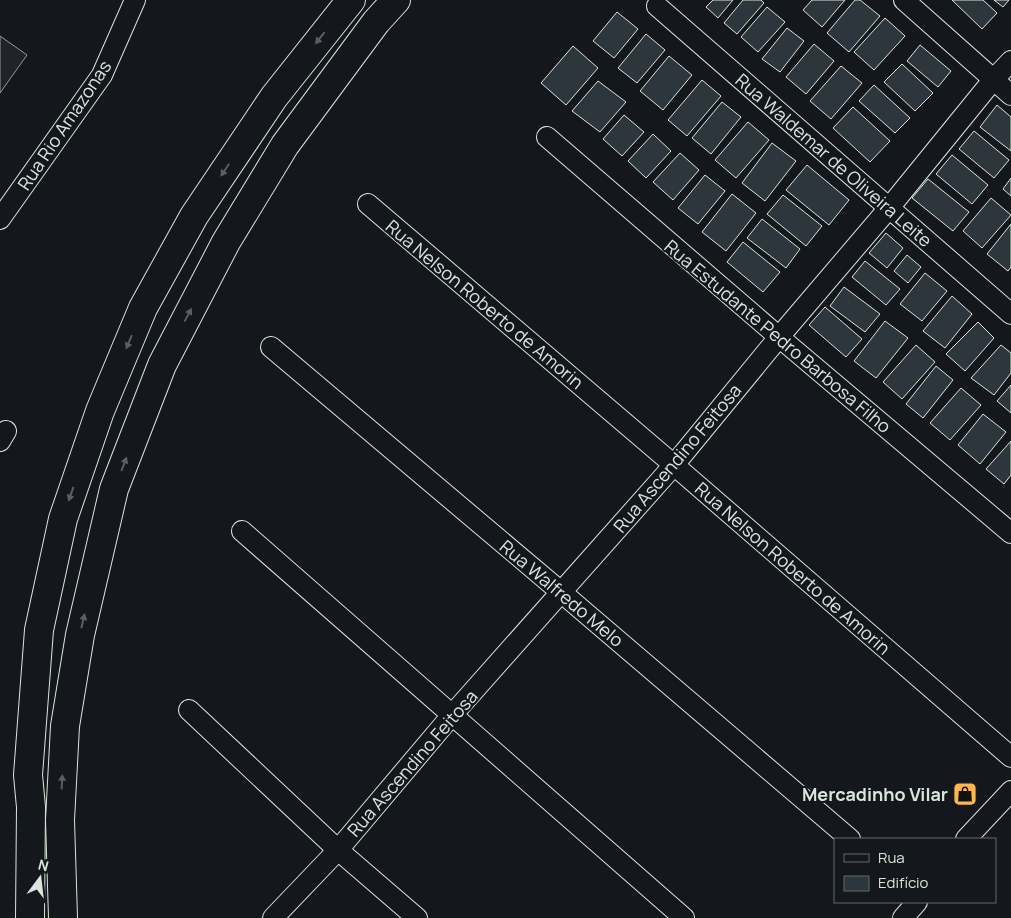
<svg xmlns="http://www.w3.org/2000/svg" width="1011" height="918" viewBox="0 0 1011 918" font-family="Manrope,sans-serif">
<rect width="100%" height="100%" fill="#14181c"/>
<!-- green -->
<polygon fill="#202428" stroke="#939e99" points="0,36 27,55 0,93"/>
<!-- building -->
<g fill="#2c363c" stroke="#d8e6dc">
<polygon points="713,0 733,0 718,18 706,7"/>
<polygon points="743,0 761,0 764,3 737,34 724,23"/>
<polygon points="812,0 845,0 822,27 803,10"/>
<polygon points="855,0 860,0 880,16 849,52 827,33"/>
<polygon points="952,0 983,0 997,13 982,29"/>
<polygon points="994,0 1009,0 1003,7"/>
<polygon points="767,7 785,22 758,52 741,37"/>
<polygon points="617,12 638,29 614,58 593,41"/>
<polygon points="885,18 905,36 874,70 854,52"/>
<polygon points="787,28 804,41 780,72 762,59"/>
<polygon points="646,34 665,50 637,83 618,68"/>
<polygon points="814,44 834,61 806,94 786,77"/>
<polygon points="920,45 951,71 938,87 907,61"/>
<polygon points="573,46 598,68 566,105 541,83"/>
<polygon points="669,56 692,75 663,110 640,91"/>
<polygon points="902,64 933,93 915,111 884,82"/>
<polygon points="841,66 862,83 831,119 810,101"/>
<polygon points="702,80 721,96 687,136 668,120"/>
<polygon points="598,81 626,102 600,132 572,111"/>
<polygon points="874,85 910,118 895,133 859,101"/>
<polygon points="722,102 741,117 711,154 692,138"/>
<polygon points="997,105 1011,117 1011,151 980,127"/>
<polygon points="853,107 890,141 870,162 833,128"/>
<polygon points="624,115 644,132 622,156 603,139"/>
<polygon points="748,122 769,140 736,178 715,160"/>
<polygon points="974,131 1009,160 994,178 959,149"/>
<polygon points="653,134 671,151 646,178 628,161"/>
<polygon points="772,143 796,161 765,201 742,183"/>
<polygon points="680,153 699,170 673,200 653,182"/>
<polygon points="952,155 988,185 972,204 936,174"/>
<polygon points="807,165 849,200 829,225 786,190"/>
<polygon points="705,175 725,191 698,224 678,208"/>
<polygon points="1011,178 1011,196 1003,189"/>
<polygon points="928,179 969,212 953,231 912,198"/>
<polygon points="732,194 756,213 726,251 702,232"/>
<polygon points="783,195 822,226 806,246 767,214"/>
<polygon points="991,198 1011,215 982,248 963,231"/>
<polygon points="762,219 800,249 786,268 747,238"/>
<polygon points="1011,224 1011,267 1008,271 987,254"/>
<polygon points="886,233 903,248 887,268 869,253"/>
<polygon points="743,242 780,272 763,292 727,262"/>
<polygon points="907,255 921,267 908,283 894,271"/>
<polygon points="865,261 900,289 886,305 852,277"/>
<polygon points="925,273 947,291 922,321 900,304"/>
<polygon points="844,287 880,314 865,332 830,306"/>
<polygon points="952,296 972,314 945,348 923,331"/>
<polygon points="825,307 862,339 846,357 809,325"/>
<polygon points="885,321 908,338 876,378 854,361"/>
<polygon points="978,322 994,338 965,371 946,354"/>
<polygon points="916,345 935,362 902,399 883,382"/>
<polygon points="1001,345 1011,353 1011,373 994,395 971,378"/>
<polygon points="936,366 953,380 923,418 906,404"/>
<polygon points="1011,385 1011,413 997,401"/>
<polygon points="961,388 981,405 950,440 930,423"/>
<polygon points="983,414 1006,432 980,464 958,445"/>
<polygon points="1011,441 1011,475 1004,484 986,469"/>
</g>
<g fill="none" stroke-linecap="round" stroke-linejoin="round">
<!-- street casing -->
<g stroke="#d8e6dc" stroke-width="22">
<g id="street">
<polyline points="904,0 1011,95"/>
<polyline points="657,6 1011,314"/>
<polyline points="547,137 779,337 1011,533"/>
<polyline points="368,204 674,465 1011,757"/>
<polyline points="0,219 102,75 135,0"/>
<polyline points="271,347 561,592 850,839"/>
<polyline points="0,441 6,431"/>
<polyline points="242,531 684,918"/>
<polyline points="189,710 338,850 417,918"/>
<polyline points="966,839 1011,791"/>
<polyline points="273,918 338,850 452,715 674,465 779,337 889,208 993,80 1011,61"/>
<polyline points="903,918 917,902"/>
</g>
</g>
<!-- highway casing -->
<g stroke="#d8e6dc" stroke-width="30">
<g id="highway">
<polyline points="30,918 31,807 28,775 39,630 63,519 100,411 143,308 194,216 274,97 351,0"/>
<polyline points="63,918 60,820 65,726 80,635 114,489 162,365 226,242 285,145 376,22 396,0"/>
</g>
</g>
<!-- street -->
<use href="#street" stroke="#14181c" stroke-width="20"/>
<!-- highway -->
<use href="#highway" stroke="#14181c" stroke-width="28"/>
</g>
<!-- one-way arrows -->
<defs><path id="oneway-solid" d="M-6-.8H1V-3.2L6.5 0L1 3.2V.8H-6Z" transform="scale(1.25)"/></defs>
<g fill="#59605f">
<use href="#oneway-solid" transform="translate(320 38) rotate(128)"/>
<use href="#oneway-solid" transform="translate(225 170) rotate(124)"/>
<use href="#oneway-solid" transform="translate(188 315) rotate(-62)"/>
<use href="#oneway-solid" transform="translate(129 342) rotate(113)"/>
<use href="#oneway-solid" transform="translate(124 464) rotate(-69)"/>
<use href="#oneway-solid" transform="translate(71 494) rotate(109)"/>
<use href="#oneway-solid" transform="translate(83 621) rotate(-77)"/>
<use href="#oneway-solid" transform="translate(62 782) rotate(-87)"/>
</g>
<!-- icons -->
<defs>
<g id="shop-square" transform="scale(1.25)"><rect x="-9" y="-9" width="18" height="18" rx="4" fill="#ffb74d" stroke="#14181c"/><path d="M-5-2.5h2.3a2.7 3.5 0 0 1 5.4 0H5L5.5 6h-11ZM-1.5-2.5h3a1.5 2.3 0 0 0-3 0Z" fill="#111"/></g>
</defs>
<g fill-rule="evenodd">
<use href="#shop-square" x="965" y="794"/>
</g>
<g text-anchor="middle" dominant-baseline="central" stroke-width="4" stroke-linejoin="round" paint-order="stroke">
<!-- street labels -->
<g font-size="18" fill="#d8e6dc" stroke="#14181c">
<text transform="translate(64 125) rotate(-56)">Rua Rio Amazonas</text>
<text transform="translate(834 160) rotate(41)">Rua Waldemar de Oliveira Leite</text>
<text transform="translate(485 304) rotate(40)">Rua Nelson Roberto de Amorin</text>
<text transform="translate(778 336) rotate(40)">Rua Estudante Pedro Barbosa Filho</text>
<text transform="translate(677 458) rotate(-50)">Rua Ascendino Feitosa</text>
<text transform="translate(793 568) rotate(41)">Rua Nelson Roberto de Amorin</text>
<text transform="translate(562 593) rotate(40)">Rua Walfredo Melo</text>
<text transform="translate(412 763) rotate(-49)">Rua Ascendino Feitosa</text>
</g>
<!-- poi labels -->
<g font-size="18" font-weight="bold" fill="#d8e6dc" stroke="#14181c" text-anchor="end">
<text x="948" y="794">Mercadinho Vilar</text>
</g>
</g>
<!-- legend -->
<rect x="834" y="838" width="162" height="65" fill="#14181c" stroke="#626a69"/>
<rect x="844" y="854" width="25" height="8" fill="#14181c" stroke="#626a69"/>
<text x="878" y="863" font-size="15" fill="#d8e6dc">Rua</text>
<rect x="844" y="876" width="25" height="15" fill="#2c363c" stroke="#626a69"/>
<text x="878" y="888" font-size="15" fill="#d8e6dc">Edifício</text>
<!-- north arrow -->
<g transform="translate(40 878) rotate(15)" stroke="#14181c" stroke-width="4" paint-order="stroke">
<path d="M0-4L9 19L0 12L-9 19Z" fill="#d8e6dc"/>
<text y="-8" font-size="14" font-weight="bold" text-anchor="middle" fill="#d8e6dc">N</text>
</g>
</svg>
